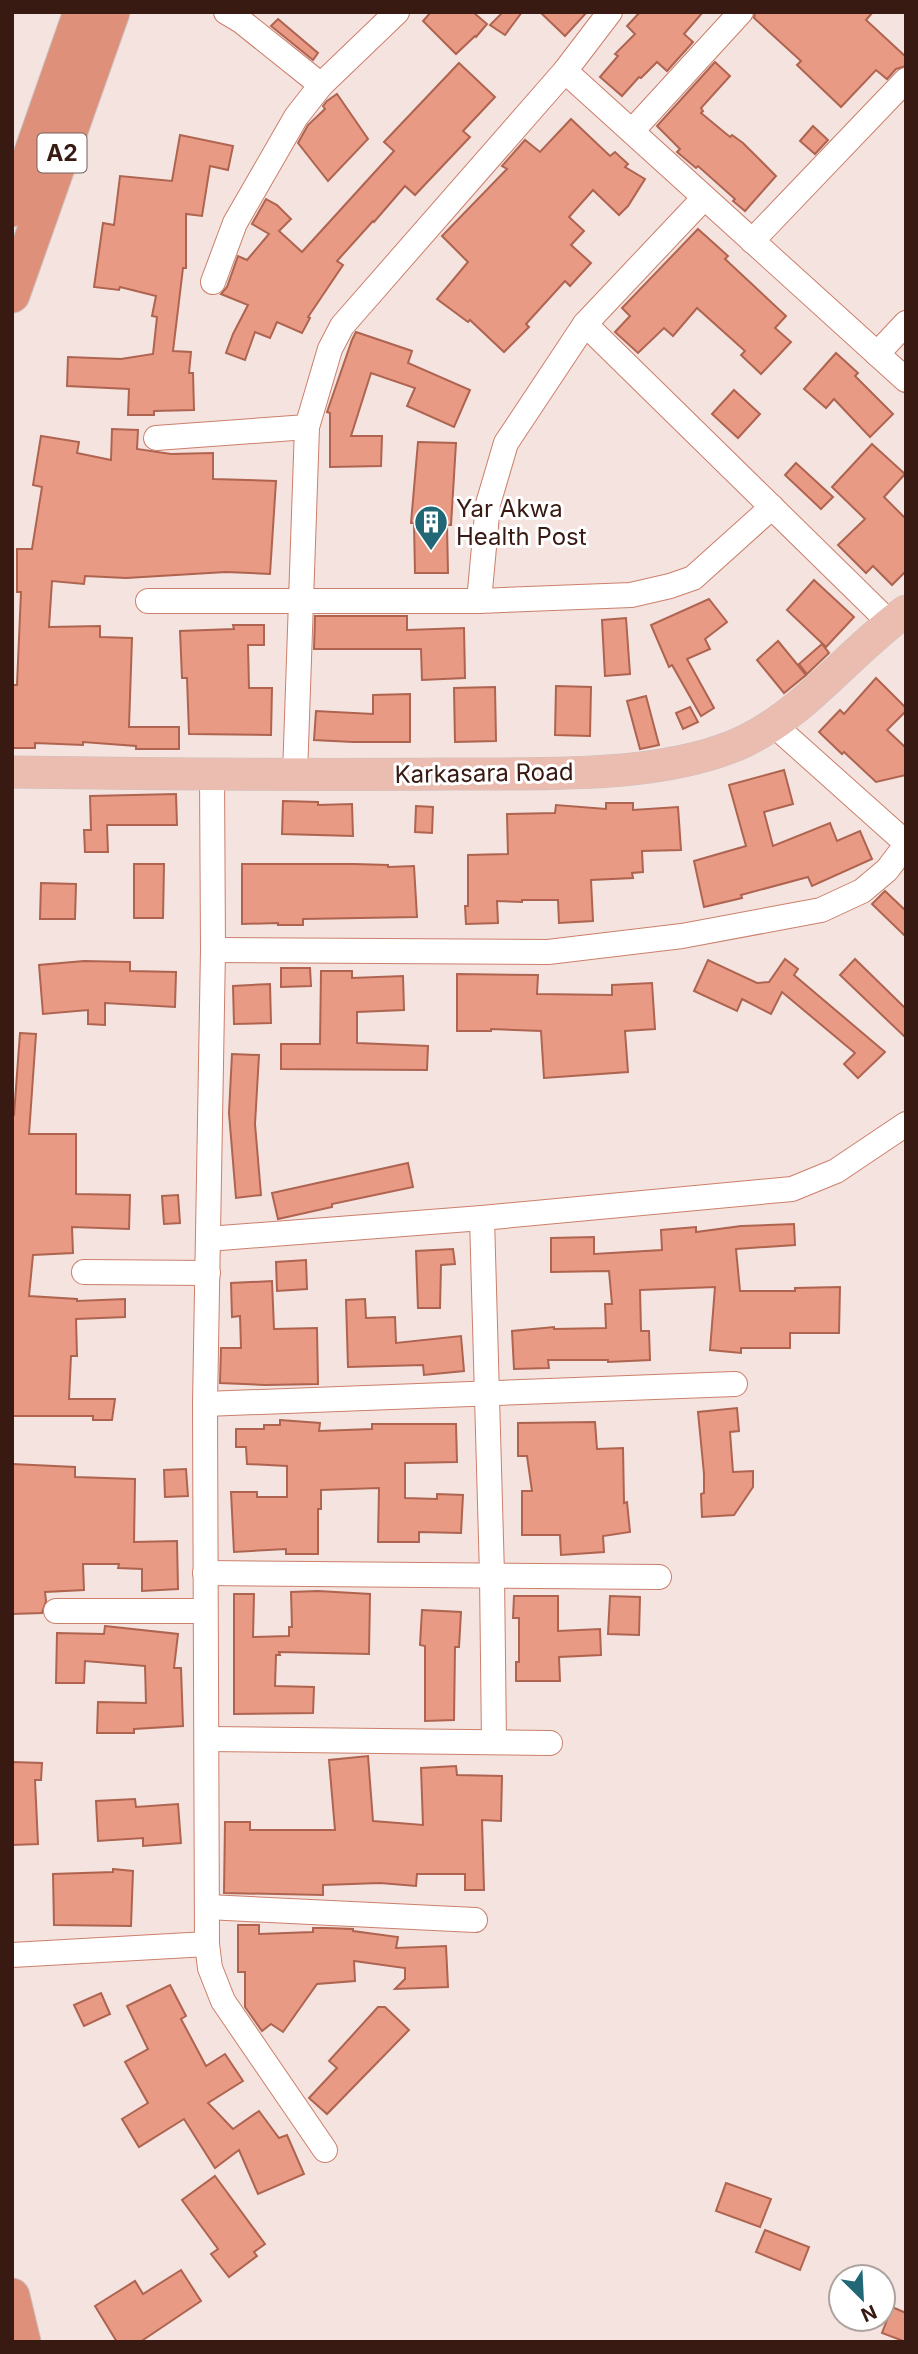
<svg xmlns="http://www.w3.org/2000/svg" width="918" height="2354" viewBox="0 0 918 2354" font-family="Inter,sans-serif">
<rect width="100%" height="100%" fill="#f4e3de"/>
<!-- building -->
<g fill="#e99a84" stroke="#ae6450" stroke-width="2">
<polygon points="431,12 473,12 487,24 476,37 475,36 456,54 423,21"/>
<polygon points="503,12 522,12 505,35 490,25"/>
<polygon points="540,12 587,12 565,36"/>
<polygon points="640,12 703,12 684,34 693,42 667,71 657,62 641,78 639,77 622,96 600,77 618,56 615,54 635,34 627,26"/>
<polygon points="755,12 873,12 866,20 906,57 906,66 896,69 887,79 876,70 841,107 797,65 801,61 754,18"/>
<polygon points="278,19 318,53 313,60 271,26"/>
<polygon points="715,62 730,76 701,108 703,111 701,113 730,137 732,135 743,143 776,176 745,211 733,201 735,199 698,166 696,168 677,152 680,149 657,126"/>
<polygon points="459,63 495,97 463,131 470,137 415,195 405,186 374,222 373,221 337,261 343,265 308,317 310,318 302,333 277,322 270,338 255,332 245,360 226,353 233,334 248,305 221,294 227,287 238,256 247,260 269,234 252,224 266,199 277,205 291,219 279,231 302,252 394,151 384,142"/>
<polygon points="337,94 368,139 328,181 298,143 308,125 325,109 323,106 327,101"/>
<polygon points="571,119 610,156 615,152 628,164 625,167 645,179 628,206 619,215 593,190 569,217 584,231 571,245 591,263 570,286 565,281 526,324 529,327 504,352 470,320 468,322 437,299 468,262 442,236 507,169 502,166 525,140 540,152"/>
<polygon points="813,126 828,140 815,154 800,141"/>
<polygon points="180,135 233,146 228,170 210,166 202,216 186,214 186,268 183,268 173,351 191,352 189,373 193,373 194,410 154,411 154,415 128,415 129,389 67,386 68,357 121,359 153,354 157,317 152,316 156,296 120,287 119,290 94,287 103,223 114,225 120,176 172,181"/>
<polygon points="698,229 728,256 725,259 786,316 775,328 791,342 761,374 741,355 745,351 697,308 673,336 664,328 638,353 615,332 630,316 622,308"/>
<polygon points="356,332 412,351 408,363 470,390 454,427 407,406 415,388 371,373 351,436 382,436 381,466 330,467 330,413 327,412 352,340"/>
<polygon points="836,353 858,373 855,376 893,414 870,437 834,399 826,408 804,389"/>
<polygon points="734,390 760,414 738,438 712,414"/>
<polygon points="112,429 138,430 137,449 171,454 213,453 213,479 276,481 270,574 226,572 126,578 85,576 84,584 52,581 49,627 100,626 100,637 132,638 129,727 179,727 179,749 136,749 136,746 83,742 83,745 35,743 35,748 12,748 12,685 17,685 21,592 17,592 17,549 32,549 42,487 33,485 41,436 79,442 77,453 111,460"/>
<polygon points="418,442 456,443 451,525 447,525 448,573 415,573 414,523 411,523"/>
<polygon points="872,444 905,474 884,497 906,519 906,571 892,585 873,566 866,573 838,545 865,519 832,487"/>
<polygon points="796,463 833,497 821,509 785,475"/>
<polygon points="814,580 854,617 826,647 787,610"/>
<polygon points="709,599 727,622 705,639 710,649 687,659 714,708 701,716 672,665 669,667 651,625"/>
<polygon points="315,616 407,616 407,630 464,628 465,678 422,680 421,649 314,649"/>
<polygon points="626,618 630,674 605,676 602,620"/>
<polygon points="233,625 264,625 264,645 248,645 249,688 272,688 271,735 189,734 187,678 182,678 180,631 234,629"/>
<polygon points="778,641 806,675 784,693 757,660"/>
<polygon points="822,644 829,653 807,674 799,664"/>
<polygon points="876,678 906,708 906,711 887,730 906,748 906,775 876,782 844,752 842,754 819,732 840,710 844,714"/>
<polygon points="556,686 591,687 590,736 555,735"/>
<polygon points="495,687 496,741 455,742 454,688"/>
<polygon points="410,694 410,742 353,742 314,740 316,711 373,714 373,695"/>
<polygon points="646,696 659,745 640,749 627,701"/>
<polygon points="690,707 698,722 683,729 676,713"/>
<polygon points="784,770 793,804 764,812 773,846 830,823 837,841 860,831 872,859 812,886 808,877 741,895 742,898 704,907 694,861 746,846 729,785"/>
<polygon points="176,794 177,825 107,825 108,852 85,852 84,830 91,830 90,796"/>
<polygon points="283,801 318,802 318,805 352,804 353,836 282,834"/>
<polygon points="606,803 633,803 633,810 678,807 681,850 642,851 643,872 632,873 633,878 591,880 593,921 559,923 558,900 522,900 522,902 497,901 498,923 466,924 465,906 468,906 468,855 508,854 507,814 555,813 556,805 606,809"/>
<polygon points="416,806 433,807 432,833 415,832"/>
<polygon points="134,864 164,864 163,918 134,918"/>
<polygon points="242,864 354,864 388,865 388,867 414,866 417,917 303,919 303,925 278,925 278,923 242,924"/>
<polygon points="41,883 76,884 75,919 40,919"/>
<polygon points="885,891 906,911 906,937 872,904"/>
<polygon points="785,959 798,969 794,975 885,1052 858,1078 844,1064 855,1053 782,992 771,1014 742,999 737,1011 694,991 708,960 757,983 769,982"/>
<polygon points="855,959 906,1009 906,1038 840,975"/>
<polygon points="84,961 130,962 130,971 176,972 175,1007 105,1003 105,1025 88,1024 88,1010 43,1014 39,965"/>
<polygon points="281,968 310,968 311,986 281,987"/>
<polygon points="321,971 352,971 352,978 403,976 404,1010 357,1012 357,1043 428,1046 427,1070 281,1069 281,1044 320,1044"/>
<polygon points="457,974 538,975 537,994 612,995 612,985 652,983 655,1029 625,1031 628,1072 544,1078 541,1031 491,1029 491,1031 457,1031"/>
<polygon points="270,984 271,1023 234,1024 233,986"/>
<polygon points="20,1033 36,1034 29,1134 76,1134 76,1194 130,1195 129,1229 72,1227 73,1253 33,1255 29,1296 77,1299 77,1301 125,1299 125,1317 76,1319 77,1356 71,1356 69,1399 115,1399 112,1420 93,1420 93,1416 12,1416 12,1115 14,1115"/>
<polygon points="232,1054 259,1055 255,1124 261,1195 236,1198 229,1113"/>
<polygon points="408,1163 413,1187 332,1204 332,1207 278,1219 272,1193"/>
<polygon points="178,1195 180,1223 164,1224 162,1196"/>
<polygon points="794,1224 795,1245 736,1249 740,1291 795,1291 795,1288 840,1287 839,1333 790,1333 790,1348 741,1348 741,1353 710,1350 715,1287 640,1290 641,1331 649,1331 650,1360 608,1362 608,1360 548,1360 549,1368 514,1369 512,1331 554,1327 554,1329 606,1328 605,1304 612,1304 609,1271 551,1272 551,1238 594,1237 594,1254 662,1250 661,1230 696,1227 696,1232 741,1226"/>
<polygon points="453,1249 455,1264 441,1265 440,1308 418,1308 416,1251"/>
<polygon points="306,1260 307,1289 277,1291 276,1262"/>
<polygon points="272,1281 274,1329 317,1328 318,1384 265,1385 220,1383 221,1348 241,1348 240,1316 232,1317 231,1283"/>
<polygon points="365,1299 366,1318 395,1317 396,1343 461,1336 464,1371 424,1375 423,1365 348,1367 346,1300"/>
<polygon points="737,1408 739,1431 730,1432 733,1472 753,1471 753,1487 734,1515 702,1517 701,1494 704,1493 704,1474 698,1412"/>
<polygon points="280,1420 320,1423 319,1431 372,1429 372,1424 456,1424 457,1462 405,1463 405,1498 437,1499 437,1494 463,1495 461,1533 419,1532 419,1542 378,1542 379,1488 321,1490 321,1509 318,1509 318,1554 286,1554 286,1549 234,1552 231,1492 257,1492 257,1497 287,1497 287,1466 247,1464 246,1447 236,1447 236,1429 264,1429 264,1425 280,1425"/>
<polygon points="595,1422 597,1449 623,1448 624,1503 627,1502 630,1532 603,1536 604,1552 561,1555 560,1535 522,1535 522,1491 532,1491 527,1456 518,1456 518,1423"/>
<polygon points="12,1464 75,1467 75,1477 135,1479 134,1542 177,1541 178,1589 142,1591 142,1569 118,1568 119,1564 83,1564 84,1590 45,1592 46,1601 42,1613 12,1614"/>
<polygon points="186,1469 188,1496 165,1497 164,1470"/>
<polygon points="318,1591 370,1594 369,1654 279,1652 280,1655 276,1655 275,1686 314,1687 313,1713 234,1714 234,1594 254,1594 253,1637 289,1636 289,1627 292,1627 291,1592"/>
<polygon points="514,1596 558,1596 558,1631 600,1629 601,1655 559,1657 560,1681 516,1681 516,1662 519,1662 519,1618 513,1618"/>
<polygon points="610,1596 640,1597 639,1635 608,1634"/>
<polygon points="422,1610 461,1612 459,1647 455,1647 454,1720 425,1721 425,1646 420,1645"/>
<polygon points="105,1626 178,1634 174,1668 181,1668 183,1726 134,1729 134,1733 97,1733 98,1702 146,1703 145,1666 85,1661 84,1683 56,1683 57,1633 104,1634"/>
<polygon points="368,1756 373,1821 423,1825 421,1768 456,1766 457,1775 502,1776 501,1821 482,1820 484,1890 465,1890 465,1874 417,1874 416,1886 380,1883 323,1885 323,1895 224,1893 225,1822 250,1822 250,1830 335,1830 329,1760"/>
<polygon points="12,1762 42,1763 41,1780 35,1780 38,1844 12,1845"/>
<polygon points="135,1799 136,1807 178,1804 181,1843 143,1846 143,1838 98,1841 96,1801"/>
<polygon points="113,1869 133,1871 131,1926 54,1925 53,1874 113,1872"/>
<polygon points="238,1925 259,1925 259,1934 313,1932 313,1928 326,1928 353,1929 353,1931 398,1937 396,1948 446,1946 448,1987 395,1989 405,1979 405,1968 354,1961 355,1981 317,1984 283,2032 271,2024 262,2031 245,2007 245,1972 238,1972"/>
<polygon points="170,1985 186,2016 181,2019 206,2066 225,2054 243,2081 208,2103 233,2129 259,2111 279,2138 287,2135 304,2174 258,2194 239,2150 215,2168 184,2119 139,2147 122,2119 148,2103 125,2062 148,2049 127,2006"/>
<polygon points="101,1993 110,2014 84,2026 74,2005"/>
<polygon points="378,2007 385,2007 409,2030 327,2114 309,2098 337,2068 329,2061"/>
<polygon points="215,2176 265,2244 254,2252 257,2256 229,2277 211,2254 218,2249 182,2200"/>
<polygon points="726,2183 771,2199 760,2227 716,2211"/>
<polygon points="765,2230 809,2247 800,2270 756,2252"/>
<polygon points="181,2270 201,2301 140,2342 117,2342 95,2306 135,2281 143,2294"/>
<polygon points="892,2307 906,2313 906,2342 882,2333"/>
</g>
<g fill="none" stroke-linecap="round" stroke-linejoin="round">
<!-- minor casing -->
<g stroke="#cc7f6b" stroke-width="26">
<g id="minor">
<polyline points="226,12 241,21 321,85"/>
<polyline points="565,71 906,380"/>
<polyline points="632,131 741,12"/>
<polyline points="752,241 906,80"/>
<polyline points="213,282 235,223 296,117 321,85 397,12"/>
<polyline points="585,324 890,623"/>
<polyline points="877,354 906,323"/>
<polyline points="156,438 307,427"/>
<polyline points="148,601 479,601 488,504 506,443 585,324 704,198"/>
<polyline points="479,601 631,595 670,586 693,578 772,507"/>
<polyline points="774,725 906,843"/>
<polyline points="212,775 213,950 205,1404 207,1944 210,1968 223,2001 325,2150"/>
<polyline points="295,775 307,427 330,349 342,326 565,71 610,12"/>
<polyline points="213,950 548,952 682,936 821,910 862,891 887,870 906,845"/>
<polyline points="482,1218 492,1575 494,1742"/>
<polyline points="208,1239 482,1218 792,1189 836,1171 906,1124"/>
<polyline points="84,1272 208,1273"/>
<polyline points="205,1404 735,1384"/>
<polyline points="205,1573 659,1577"/>
<polyline points="56,1611 205,1611"/>
<polyline points="207,1739 550,1743"/>
<polyline points="207,1907 475,1920"/>
<polyline points="12,1955 207,1944"/>
</g>
</g>
<!-- major casing -->
<g stroke="#cbc3c1" stroke-width="33">
<path id="major" d="M12 772C157 774 302 775 447 774 538 773 663 780 745 741 808 710 850 651 906 611"/>
</g>
<!-- highway casing -->
<g stroke="#cbc3c1" stroke-width="37">
<g id="highway">
<polyline points="12,209 81,12"/>
<polyline points="12,295 112,12"/>
<polyline points="12,2296 23,2342"/>
</g>
</g>
<!-- minor -->
<use href="#minor" stroke="#fff" stroke-width="24"/>
<!-- major -->
<use href="#major" stroke="#ebbcb0" stroke-width="32"/>
<!-- highway -->
<use href="#highway" stroke="#de907b" stroke-width="35"/>
</g>
<!-- icons -->
<defs>
<g id="building-pin" transform="scale(1.75)"><path d="M0 17L-7.5 6A9.5 9.5 0 1 1 7.5 6Z" fill="#216776" stroke="#fff"/><path d="M-4-6H4V6H1V3H-1V6H-4ZM-2.5-4.3h1.7v1.8h-1.7ZM.8-4.3h1.7v1.8H.8ZM-2.5-1h1.7V.8h-1.7ZM.8-1h1.7V.8H.8Z" fill="#fff"/></g>
</defs>
<g fill-rule="evenodd">
<use href="#building-pin" x="431" y="522"/>
</g>
<g text-anchor="middle" dominant-baseline="central" stroke-width="6" stroke-linejoin="round" paint-order="stroke">
<!-- shield labels -->
<rect fill="#fff" stroke="#745f59" stroke-width="2" x="37.5" y="133.5" width="49" height="39" rx="5"/>
<g font-size="23" font-weight="bold" fill="#381a12">
<text x="62" y="153">A2</text>
</g>
<!-- poi labels -->
<g font-size="24" fill="#381a12" stroke="#fff" text-anchor="start">
<text x="456" y="508">Yar Akwa<tspan x="456" dy="28">Health Post</tspan></text>
</g>
<!-- street labels -->
<g font-size="24" fill="#381a12" stroke="#fff">
<text transform="translate(484 773) rotate(-1)">Karkasara Road</text>
</g>
</g>
<!-- border -->
<rect width="918" height="2354" fill="none" stroke="#381a12" stroke-width="28"/>
<!-- north arrow -->
<g transform="translate(862 2298) rotate(156)"><circle r="33" fill="#ffffff" stroke="#afa3a0" stroke-width="2"/>
<path d="M0-5L12 26L0 18L-12 26Z" fill="#216776"/>
<text y="-10" font-size="19" font-weight="bold" text-anchor="middle" fill="#381a12">N</text>
</g>
</svg>
